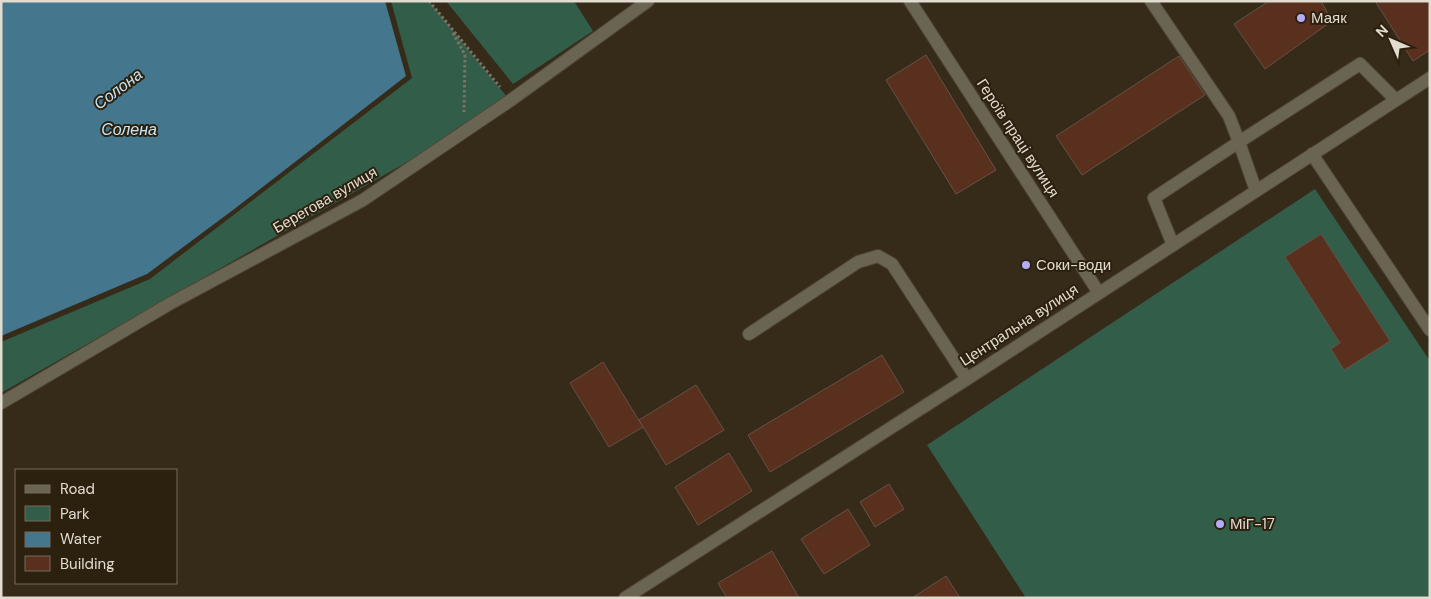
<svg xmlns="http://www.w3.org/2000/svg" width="1431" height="599" viewBox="0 0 1431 599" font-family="'DM Sans',sans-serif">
<rect width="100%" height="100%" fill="#362b19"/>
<!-- green -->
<g fill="#325d49">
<polygon points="391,1 429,1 507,97 423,153 1,393 1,342 150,279 412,78"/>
<polygon points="446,1 574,1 593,31 513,84"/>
<polygon points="1315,189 1430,361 1430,598 1026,598 927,445"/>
</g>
<!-- water -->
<polygon fill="#44768d" points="1,1 385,1 406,76 233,210 147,274 1,336"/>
<!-- building -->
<g fill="#59301e" stroke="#665046">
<polygon points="1269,1 1321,1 1332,21 1265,69 1234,24"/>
<polygon points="1375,1 1430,1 1430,50 1413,61"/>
<polygon points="926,55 996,170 956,194 886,80"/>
<polygon points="1179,56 1205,95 1082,175 1056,136"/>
<polygon points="1321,234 1390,341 1344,370 1331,349 1340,343 1285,257"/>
<polygon points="882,355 904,392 770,472 748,435"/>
<polygon points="603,362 643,427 609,447 570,383"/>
<polygon points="696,385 724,430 666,465 639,420"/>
<polygon points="729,453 752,491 698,525 675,487"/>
<polygon points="889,484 904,509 875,527 860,502"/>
<polygon points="848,509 870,545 824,574 801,539"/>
<polygon points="772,551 799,598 727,598 718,583"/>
<polygon points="946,576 960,598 912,598"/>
</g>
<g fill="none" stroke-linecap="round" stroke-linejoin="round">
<!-- lane casing -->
<g stroke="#524736" stroke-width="14">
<g id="lane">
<polyline points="1151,1 1229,116 1239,142 1154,198 1173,245"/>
<polyline points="1256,191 1239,142 1360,64 1396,100"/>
<polyline points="749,334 858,262 878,256 892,264 967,379"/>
</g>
</g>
<!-- street casing -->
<g stroke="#524736" stroke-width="14">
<g id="street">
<polyline points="910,1 1099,293"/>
<polyline points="1312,154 1430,330"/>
<polyline points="1,403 171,303 363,200 511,100 648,1"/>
<polyline points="625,598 967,379 1430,78"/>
</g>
</g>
<!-- path -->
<g stroke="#7c7364" stroke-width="3" stroke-dasharray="2.5 2.5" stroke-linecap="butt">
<polyline points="429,1 500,87"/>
<polyline points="453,33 465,55 464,112"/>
</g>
<!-- lane -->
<use href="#lane" stroke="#6a6552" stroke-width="12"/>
<!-- street -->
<use href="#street" stroke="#6a6552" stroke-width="12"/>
</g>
<!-- markers -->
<g fill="#b5acf8" stroke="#2c210f" stroke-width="2">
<circle cx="1301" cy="18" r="5"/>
<circle cx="1026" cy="265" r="5"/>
<circle cx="1220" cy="524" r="5"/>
</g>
<g text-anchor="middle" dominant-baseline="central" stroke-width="4" stroke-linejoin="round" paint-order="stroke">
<!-- poi labels -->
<g font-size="15" fill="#e2dbd0" stroke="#2c210f" text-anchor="start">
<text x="1311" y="18">Маяк</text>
<text x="1036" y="265">Соки-води</text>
<text x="1230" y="524">МіГ-17</text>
</g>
<!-- street labels -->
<g font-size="15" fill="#e2dbd0" stroke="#2c210f">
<text transform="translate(1018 138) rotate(57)">Героїв праці вулиця</text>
<text transform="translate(325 200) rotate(-30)">Берегова вулиця</text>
<text transform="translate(1019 325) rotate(-33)">Центральна вулиця</text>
</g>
<!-- water labels -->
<g font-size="16" font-style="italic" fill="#c8e6f6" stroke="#2c210f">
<text transform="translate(118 89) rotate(-37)">Солона</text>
<text x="129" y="129">Солена</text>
</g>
</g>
<!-- border -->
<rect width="1431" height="599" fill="none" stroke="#e2dbd0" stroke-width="5"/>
<!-- legend -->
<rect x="15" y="469" width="162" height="115" fill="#2c210f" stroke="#756b5c"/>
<rect x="25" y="485" width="25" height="8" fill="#6a6552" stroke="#756b5c"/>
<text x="60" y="494" font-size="15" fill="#e2dbd0">Road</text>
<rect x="25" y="506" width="25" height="15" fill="#325d49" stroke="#756b5c"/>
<text x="60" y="519" font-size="15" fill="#e2dbd0">Park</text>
<rect x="25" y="532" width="25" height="15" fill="#44768d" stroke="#756b5c"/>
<text x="60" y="544" font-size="15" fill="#e2dbd0">Water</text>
<rect x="25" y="556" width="25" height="15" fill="#59301e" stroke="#756b5c"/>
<text x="60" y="569" font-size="15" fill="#e2dbd0">Building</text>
<!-- north arrow -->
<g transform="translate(1391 40) rotate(315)" stroke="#2c210f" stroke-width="4" paint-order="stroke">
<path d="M0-4L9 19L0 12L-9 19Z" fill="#e2dbd0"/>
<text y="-8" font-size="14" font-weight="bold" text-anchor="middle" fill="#e2dbd0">N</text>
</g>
</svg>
